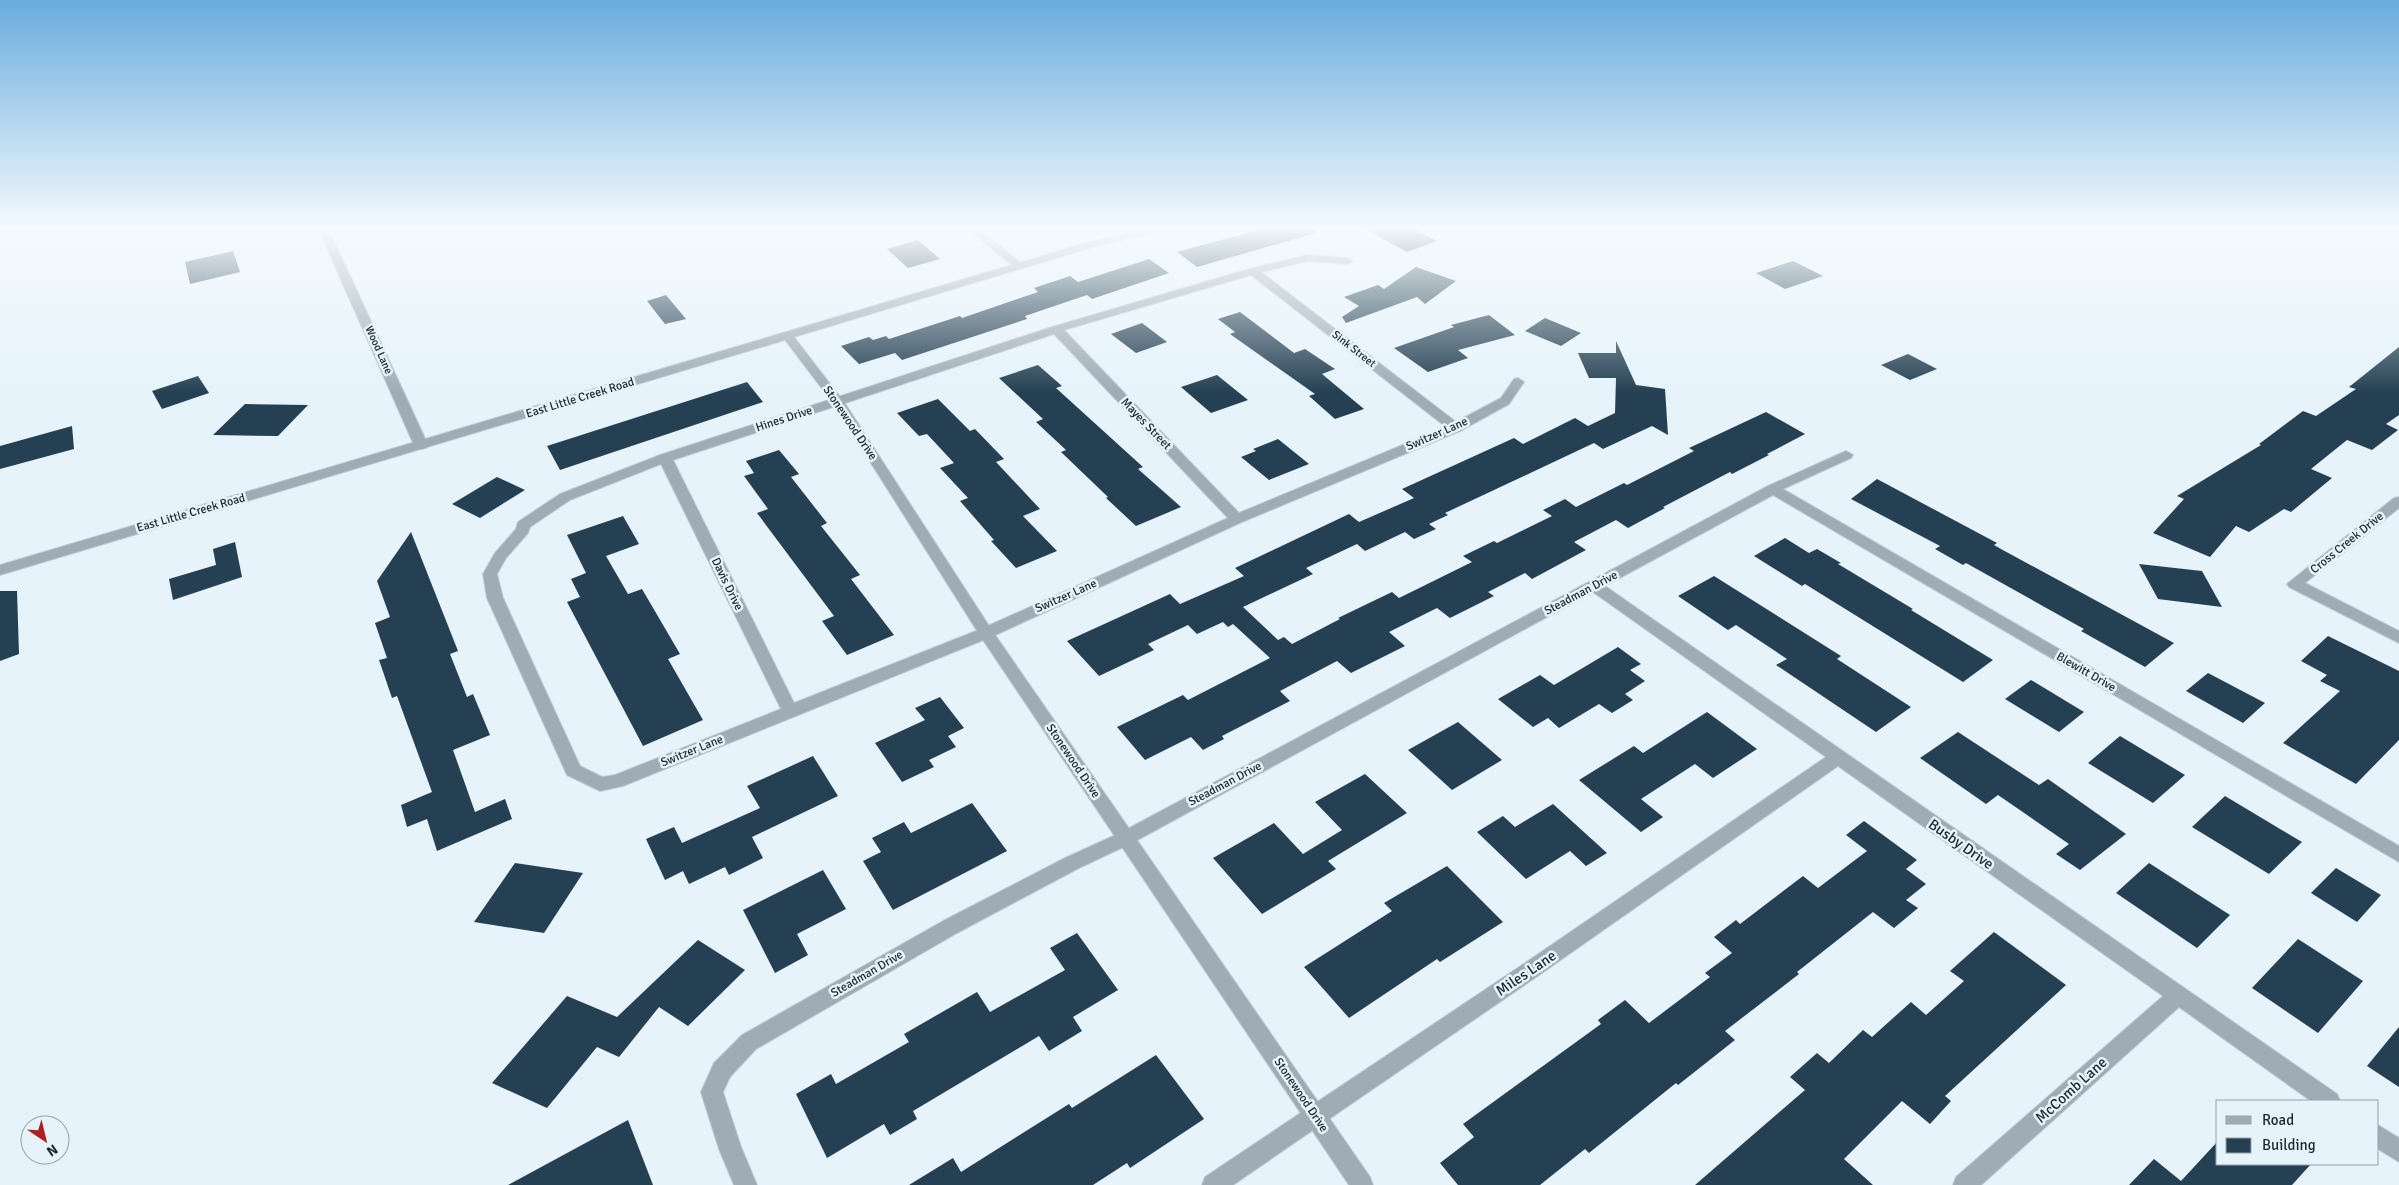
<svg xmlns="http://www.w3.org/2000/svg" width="2399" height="1185" viewBox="0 0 2399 1185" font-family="Signika,sans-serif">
<rect width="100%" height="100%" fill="#e6f3fb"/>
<!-- building -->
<g fill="#244052">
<polygon points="1265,228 1315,228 1316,233 1197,267 1177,252"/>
<polygon points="1363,228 1412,228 1437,241 1407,252"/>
<polygon points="918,240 940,259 908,268 887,249"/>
<polygon points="233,251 240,272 190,284 185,262"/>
<polygon points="1149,259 1169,273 1092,299 1087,295 1025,316 1027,319 902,360 895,353 859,364 841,346 869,337 873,340 886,336 889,339 960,316 962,318 1038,292 1034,288 1070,276 1078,282"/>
<polygon points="1793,261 1823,276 1785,289 1756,273"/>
<polygon points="1416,267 1456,281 1425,304 1417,297 1346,323 1342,317 1359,306 1344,297 1378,285 1384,289"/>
<polygon points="666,295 686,319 665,324 647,301"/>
<polygon points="1240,312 1294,353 1305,349 1335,369 1322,374 1364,409 1335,419 1309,396 1315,394 1230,334 1235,332 1218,319"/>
<polygon points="1489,315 1515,335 1458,350 1468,358 1428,372 1394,348 1454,327 1451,325"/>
<polygon points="1545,318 1581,333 1561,346 1525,331"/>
<polygon points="1142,323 1167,342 1136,353 1111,334"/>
<polygon points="1616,341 1636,385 1665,389 1668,435 1652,426 1603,449 1594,443 1445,513 1448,515 1429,524 1436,529 1414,539 1405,532 1365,551 1357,544 1306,568 1313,574 1243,607 1278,640 1284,637 1292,644 1340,619 1338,618 1392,592 1399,598 1472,562 1463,556 1494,541 1497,543 1552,516 1543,510 1565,499 1576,507 1624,483 1627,485 1694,451 1689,448 1766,412 1805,434 1767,454 1769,455 1732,474 1730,472 1663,507 1665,508 1628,528 1616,520 1574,542 1586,550 1532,579 1525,573 1488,592 1494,596 1450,618 1437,608 1389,632 1405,646 1351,673 1337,661 1280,691 1290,701 1222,736 1224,739 1203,750 1191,737 1145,760 1117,727 1183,695 1188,700 1270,658 1233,624 1228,627 1223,622 1197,634 1188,625 1148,644 1154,650 1099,676 1067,641 1170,594 1180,604 1244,576 1235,568 1349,514 1359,522 1414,498 1402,489 1514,438 1523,444 1575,418 1588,426 1615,413 1616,378 1589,378 1578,353 1616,353"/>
<polygon points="2399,347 2399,415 2386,424 2398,430 2372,450 2347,440 2311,469 2332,478 2291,512 2284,509 2249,532 2236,526 2210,557 2153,533 2184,499 2177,496 2261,445 2259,444 2303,411 2316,416 2356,389 2349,387"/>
<polygon points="1908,354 1937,369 1910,380 1881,365"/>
<polygon points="1038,365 1062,386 1056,388 1143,467 1138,469 1181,507 1136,526 1106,498 1108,497 1061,452 1066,450 1036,422 1043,419 999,378"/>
<polygon points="1217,375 1248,400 1211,413 1181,387"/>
<polygon points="198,376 209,393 162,409 152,391"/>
<polygon points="747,382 763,402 560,470 547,446"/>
<polygon points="938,399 970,431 975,429 1004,459 996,462 1040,509 1023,516 1057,551 1016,568 991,541 994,540 960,501 968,498 940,468 954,463 927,434 919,436 897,413"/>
<polygon points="245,404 308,405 278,436 213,435"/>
<polygon points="72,426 74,449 0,469 0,446"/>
<polygon points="1278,439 1309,464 1269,480 1241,457 1256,451 1253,449"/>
<polygon points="779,450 799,474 791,477 827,523 821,526 860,575 851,579 894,635 847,655 822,621 834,616 757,513 768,509 744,476 754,473 746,461"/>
<polygon points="497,477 525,490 480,518 452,504"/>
<polygon points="1877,479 1997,543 1994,545 2001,549 2174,643 2145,667 2081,631 2084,629 1966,563 1963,565 1935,549 1940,546 1851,499"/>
<polygon points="623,516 639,544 606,556 628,594 642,589 680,654 668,659 703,720 643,746 567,602 580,597 571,579 586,573 567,535"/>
<polygon points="411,532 458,651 450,654 467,697 473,694 490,735 453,750 475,812 505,799 512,819 437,851 427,819 407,827 401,805 432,792 397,696 392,698 379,660 387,658 375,623 390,617 377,581"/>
<polygon points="1785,538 1809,553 1817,549 1841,563 1838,564 1913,609 1911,610 1993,660 1963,682 1805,584 1802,586 1754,556"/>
<polygon points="235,542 242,577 173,600 169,579 216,565 213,549"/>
<polygon points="2139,564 2202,571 2222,607 2158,599"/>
<polygon points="1714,576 1841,656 1837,659 1911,707 1876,732 1776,665 1787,659 1736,625 1728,630 1678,596"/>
<polygon points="0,591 17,591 19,654 0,661"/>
<polygon points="2328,636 2399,671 2399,740 2356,784 2283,743 2340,691 2320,681 2327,675 2301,661"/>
<polygon points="1618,647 1641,664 1630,670 1645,681 1625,694 1633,700 1612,713 1599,704 1559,728 1548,718 1533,727 1498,699 1540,675 1554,685"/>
<polygon points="2208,673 2265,703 2243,723 2186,691"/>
<polygon points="2031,680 2084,712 2059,732 2005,699"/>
<polygon points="940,697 964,728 948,736 956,747 929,760 934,767 902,782 875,743 925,720 915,708"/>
<polygon points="1707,712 1757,749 1713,778 1695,764 1641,799 1663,817 1641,832 1579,780 1634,746 1643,753"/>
<polygon points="1458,722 1502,760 1452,790 1408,750"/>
<polygon points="1958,732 2039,785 2048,779 2126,834 2080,870 2056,854 2069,844 1998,795 1986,804 1920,758"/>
<polygon points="2120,736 2185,775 2153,803 2088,763"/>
<polygon points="813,756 838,796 752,837 763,858 729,875 725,867 689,884 683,871 665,880 646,839 674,827 682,843 760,808 747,786"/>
<polygon points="1365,774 1407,813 1328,861 1336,869 1262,914 1213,858 1274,823 1303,854 1342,830 1315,802"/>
<polygon points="2225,796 2302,842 2269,874 2192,827"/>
<polygon points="972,803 1007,851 893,910 863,861 881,852 872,838 904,822 911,833"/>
<polygon points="1553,804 1607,853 1586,866 1570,851 1526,879 1477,832 1503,816 1515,827"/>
<polygon points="1864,821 1917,860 1906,869 1926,884 1906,900 1918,908 1894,928 1873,912 1797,972 1799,974 1725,1031 1735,1040 1678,1085 1676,1083 1589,1153 1585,1149 1540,1185 1458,1185 1440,1163 1474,1137 1463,1124 1601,1024 1598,1020 1625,1000 1649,1023 1710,977 1705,973 1732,953 1714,937 1736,920 1740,924 1803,876 1818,888 1867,851 1846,835"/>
<polygon points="515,863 583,873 544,933 474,922"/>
<polygon points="2149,863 2230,915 2197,948 2116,893"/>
<polygon points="1447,866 1503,922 1440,962 1437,959 1349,1018 1304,967 1392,911 1384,903"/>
<polygon points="2336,868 2381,895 2357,922 2311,893"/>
<polygon points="823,870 846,909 797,934 808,955 775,973 743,910"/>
<polygon points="1994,932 2066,985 1945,1096 1951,1101 1930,1124 1902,1101 1844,1159 1873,1185 1695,1185 1805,1090 1790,1077 1817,1053 1829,1063 1863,1030 1872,1037 1911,1002 1926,1015 1964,981 1950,971"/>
<polygon points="1077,933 1118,990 1073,1017 1082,1031 1049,1051 1039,1036 913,1111 917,1119 890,1135 884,1124 827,1158 796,1094 831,1074 836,1084 909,1042 904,1034 977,992 990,1012 1065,970 1050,948"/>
<polygon points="2298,939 2363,981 2318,1033 2252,988"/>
<polygon points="698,940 745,970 688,1026 659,1007 619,1057 597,1047 547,1108 492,1083 567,996 617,1017"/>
<polygon points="2399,1027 2399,1087 2367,1066"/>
<polygon points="1156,1055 1204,1119 1130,1168 1127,1163 1093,1185 909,1185 953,1158 961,1172 1069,1104 1072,1108"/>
<polygon points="628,1120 653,1185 508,1185"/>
<polygon points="2218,1141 2218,1164 2311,1164 2292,1185 2129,1185 2154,1159 2181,1181"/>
</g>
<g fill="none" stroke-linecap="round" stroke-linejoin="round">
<!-- minor casing -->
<g stroke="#c1ced6" stroke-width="2">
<g id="minor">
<polygon points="318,228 328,228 428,445 426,448 421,449 414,445"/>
<polygon points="967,228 978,228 1024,266 1019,269 1015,268"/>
<path d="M1308 255 1348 258 1353 261 1348 264 1308 261 1261 272 1456 422 1501 398 1514 379 1518 378 1524 382 1509 404 1460 431 1242 522 991 637 623 786 600 791 567 775 487 598 483 574 495 553 516 529 518 522 560 494 660 455 1052 327 1249 269ZM1251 275 1446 427 1239 513 1064 330ZM1054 334 1228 518 981 629 794 703 673 460ZM661 464 781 709 615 775 602 777 580 766 503 598 497 574 506 558 528 533 530 527 570 500Z"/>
<polygon points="1846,451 1853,455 1851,458 1783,489 2399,846 2399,862 1773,495 1605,586 2337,1094 2340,1101 2311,1101 2179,1007 1981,1185 1953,1185 1956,1177 2163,996 1838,766 1542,973 1233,1185 1202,1185 1205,1177 1528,961 1826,757 1593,592 1132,843 1079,868 957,933 756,1049 730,1077 723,1092 741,1147 757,1185 734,1185 719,1149 701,1092 714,1063 742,1035 943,921 1065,858 1120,833 1768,486"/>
<polygon points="2399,497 2399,508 2305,583 2399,631 2399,643 2289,587 2287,584 2394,498"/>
<polygon points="2378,1125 2399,1138 2399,1162 2378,1149"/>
</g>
</g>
<!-- tertiary casing -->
<g stroke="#c1ced6" stroke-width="2">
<polygon id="tertiary" points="1149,228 1165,228 1164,230 1093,247 794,337 844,402 991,629 1370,1177 1373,1185 1349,1185 981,637 833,403 785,340 0,575 0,565 1086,243"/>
</g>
<!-- minor -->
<use href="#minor" fill="#9facb6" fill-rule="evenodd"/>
<!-- tertiary -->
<use href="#tertiary" fill="#9facb6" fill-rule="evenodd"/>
</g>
<!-- sky -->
<linearGradient id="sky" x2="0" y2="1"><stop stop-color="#6aacde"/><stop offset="0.58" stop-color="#f4fafd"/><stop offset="1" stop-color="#f4fafd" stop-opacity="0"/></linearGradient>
<rect width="2399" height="393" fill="url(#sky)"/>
<g text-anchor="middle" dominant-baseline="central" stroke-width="5" stroke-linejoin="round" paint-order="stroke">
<!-- far-street labels -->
<g font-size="11" fill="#1b2830" stroke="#e6f3fb">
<text transform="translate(1354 349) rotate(38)">Sink Street</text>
<text transform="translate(379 350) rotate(66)">Wood Lane</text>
</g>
<!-- street labels -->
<g font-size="12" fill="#1b2830" stroke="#e6f3fb">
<text transform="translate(580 398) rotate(-17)">East Little Creek Road</text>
<text transform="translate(784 419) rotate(-18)">Hines Drive</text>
<text transform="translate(850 423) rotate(56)">Stonewood Drive</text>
<text transform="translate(1146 424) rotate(46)">Mayes Street</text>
<text transform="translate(1437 434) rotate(-24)">Switzer Lane</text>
<text transform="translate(191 513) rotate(-16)">East Little Creek Road</text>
<text transform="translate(2347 543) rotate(-39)">Cross Creek Drive</text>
<text transform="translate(727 584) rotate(64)">Davis Drive</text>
<text transform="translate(1581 593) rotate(-28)">Steadman Drive</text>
<text transform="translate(1066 596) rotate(-24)">Switzer Lane</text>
<text transform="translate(2086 672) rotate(30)">Blewitt Drive</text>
<text transform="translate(692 751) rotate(-22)">Switzer Lane</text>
<text transform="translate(1073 761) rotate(56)">Stonewood Drive</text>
<text transform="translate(1225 784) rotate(-28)">Steadman Drive</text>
<text transform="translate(867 974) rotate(-30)">Steadman Drive</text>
<text transform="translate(1301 1095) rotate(56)">Stonewood Drive</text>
</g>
<!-- near-street labels -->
<g font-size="15" fill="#1b2830" stroke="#e6f3fb">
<text transform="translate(1961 844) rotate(35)">Busby Drive</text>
<text transform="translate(1526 973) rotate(-34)">Miles Lane</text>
<text transform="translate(2071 1090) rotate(-42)">McComb Lane</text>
</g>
</g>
<!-- legend -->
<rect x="2216" y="1100" width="162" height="65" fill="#e6f3fb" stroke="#95a2aa"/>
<rect x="2226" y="1116" width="25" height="8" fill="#9facb6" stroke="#95a2aa"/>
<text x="2262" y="1125" font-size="15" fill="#1b2830">Road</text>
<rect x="2226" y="1138" width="25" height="15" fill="#244052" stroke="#95a2aa"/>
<text x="2262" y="1150" font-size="15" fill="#1b2830">Building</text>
<!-- north arrow -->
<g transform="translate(45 1140) rotate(145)"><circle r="24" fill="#e6f3fb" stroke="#95a2aa"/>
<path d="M0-4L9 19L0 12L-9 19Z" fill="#b01f20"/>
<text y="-8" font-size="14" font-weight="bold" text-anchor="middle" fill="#1b2830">N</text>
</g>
</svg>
